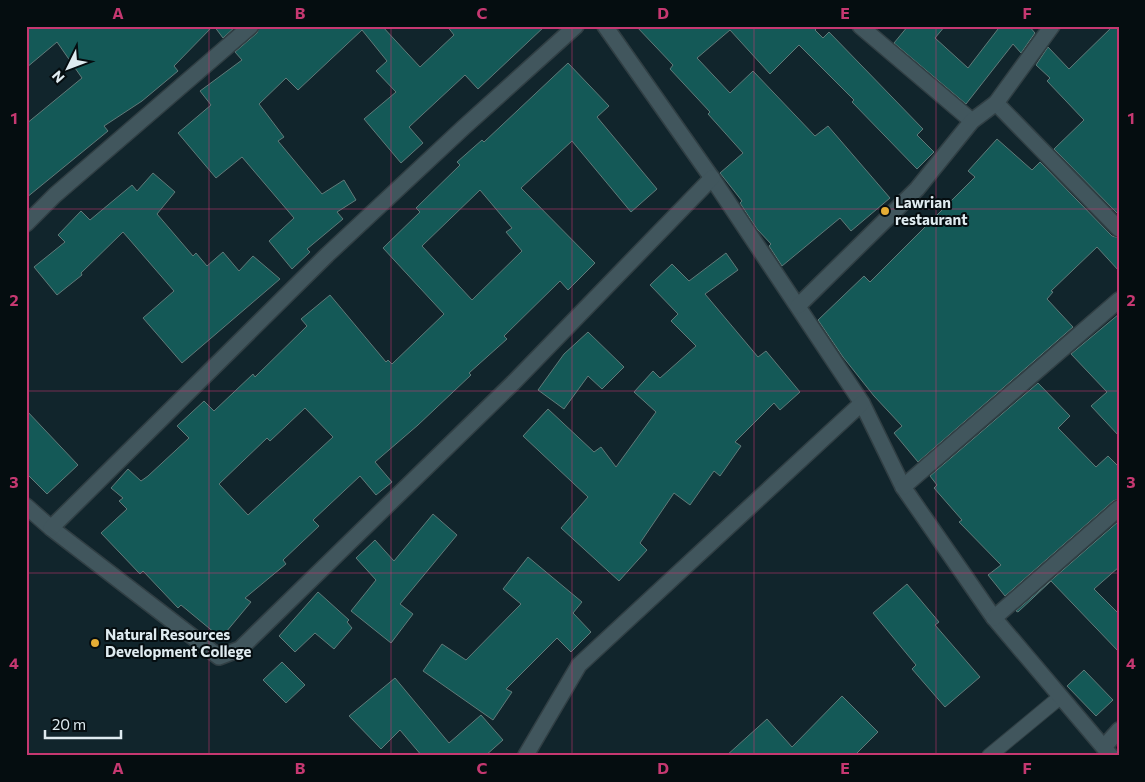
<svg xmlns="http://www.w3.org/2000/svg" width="1145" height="782" viewBox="0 0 1145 782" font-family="Commissioner,sans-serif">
<rect width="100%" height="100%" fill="#11252c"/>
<!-- building -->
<g fill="#145957" stroke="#617a79" fill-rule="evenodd">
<polygon points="26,26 213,26 174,66 178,71 142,101 104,126 108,131 26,198 26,124 82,78 57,42 26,68"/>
<polygon points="214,26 236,26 223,38"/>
<polygon points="260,26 382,26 420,67 454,35 447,26 545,26 478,89 465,75 409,127 423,143 401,163 364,119 396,92 376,71 387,61 362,30 298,90 286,78 259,104 284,137 278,141 322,194 344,180 356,200 337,212 343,219 307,249 310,252 292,269 269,241 294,218 242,157 216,178 178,133 211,105 200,91 242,60 235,52 257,33"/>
<polygon points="636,26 819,26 815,30 823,38 829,32 923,129 917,135 934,152 917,169 852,102 854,100 799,45 770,74 730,30 697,58 730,93 753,71 815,136 828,126 890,198 851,231 840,218 782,266 769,246 771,244 757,229 740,203 742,201 720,173 743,153 708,114 710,112 670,69 673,65"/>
<polygon points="908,26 945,26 935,38 968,68 998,29 996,26 1029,26 1035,33 1021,53 1013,44 966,104 894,43"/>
<polygon points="1113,26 1119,26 1119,215 1054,149 1084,120 1047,81 1050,78 1036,65 1048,47 1069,69"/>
<path d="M568 63 609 106 597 117 657 189 631 212 572 141 521 188 595 263 568 290 560 281 504 336 507 339 469 373 471 375 418 425 375 462 392 482 376 495 360 476 313 520 319 526 283 560 286 564 245 598 251 602 221 638 181 605 178 608 143 571 140 574 101 533 127 509 119 501 123 498 111 488 128 469 141 481 148 476 189 438 177 426 204 401 214 411 253 374 255 377 307 326 301 319 330 295 386 362 388 360 392 364 444 314 383 248 420 212 416 208 460 165 457 162 482 140 484 142ZM480 190 512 228 506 232 522 251 472 300 422 246ZM305 408 333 437 248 515 219 484 267 438 270 441Z"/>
<polygon points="997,139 1032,170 1040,162 1112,236 1119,238 1119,271 1097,247 1051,291 1053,292 1047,299 1073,327 918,462 894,433 902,426 874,396 843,357 818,320 864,276 870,282 975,177 968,171"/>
<polygon points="153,173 175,192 157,214 193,256 196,253 207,266 223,252 239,271 253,256 280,279 182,363 143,318 174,291 123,232 81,273 82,275 57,295 34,267 65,242 58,235 81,211 90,220 132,185 137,191"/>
<polygon points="726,253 738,270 705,294 758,357 766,351 800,392 780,410 774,403 735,442 741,446 720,476 714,471 690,505 674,493 640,543 647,550 619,581 561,528 588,497 523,436 548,409 594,452 601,447 616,467 656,412 634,392 653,371 660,378 696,346 671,321 678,314 650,285 672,264 689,281"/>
<polygon points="1119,314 1119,436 1091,406 1107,392 1071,354"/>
<polygon points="588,332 624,367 602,389 588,376 564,409 538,390 564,354"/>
<polygon points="1038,383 1070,416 1058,428 1096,467 1108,456 1119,467 1119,499 1113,501 1005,596 988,575 1001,565 959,522 962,520 934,488 937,485 930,476"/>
<polygon points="26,410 78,465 47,494 26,473"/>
<polygon points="433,514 457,535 400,604 413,614 391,643 351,611 376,580 356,558 375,540 394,561"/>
<polygon points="1119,521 1119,567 1094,589 1119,614 1119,652 1051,581 1018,612 1016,611"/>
<polygon points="528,557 582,602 573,613 591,632 571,652 557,638 506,689 512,692 493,720 423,671 442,644 466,660 521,604 503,589"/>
<polygon points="907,584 939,622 935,625 980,677 945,707 912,669 916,665 873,613"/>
<polygon points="318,592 349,620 347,622 352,628 334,649 315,633 295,652 279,636"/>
<polygon points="282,662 305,685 286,703 263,680"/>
<polygon points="1084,670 1113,700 1096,716 1067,686"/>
<polygon points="395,678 449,743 481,715 503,740 485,756 422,756 400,730 381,749 349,716"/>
<polygon points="842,696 878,732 854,756 726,756 767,719 792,747"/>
</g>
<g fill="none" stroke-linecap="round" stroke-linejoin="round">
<!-- lane casing -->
<g stroke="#313f44" stroke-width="16">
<polyline id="lane" points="989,756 1059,698"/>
</g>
<!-- street casing -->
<g stroke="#313f44" stroke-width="18">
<g id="street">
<polyline points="605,26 712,178 862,403 903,487 994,618 1111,756"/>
<polyline points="860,26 972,121"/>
<polyline points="996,103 1119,229"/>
<polyline points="26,224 55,195 251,26"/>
<polyline points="798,306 917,189 972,121 996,103 1052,26"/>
<polyline points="903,487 1119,300"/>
<polyline points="26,506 51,528 219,657 240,649 513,383 712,178"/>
<polyline points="51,528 327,255 463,128 576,26"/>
<polyline points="994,618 1119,508"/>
<polyline points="1104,747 1119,730"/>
<polyline points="526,755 579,665 862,403"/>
</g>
</g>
<!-- lane -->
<use href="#lane" stroke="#41565d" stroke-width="14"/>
<!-- street -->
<use href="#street" stroke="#41565d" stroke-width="15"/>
</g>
<!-- grid -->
<path fill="none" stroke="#c63871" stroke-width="1" stroke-opacity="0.55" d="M209 26V756M391 26V756M572 26V756M754 26V756M936 26V756M26 209H1119M26 391H1119M26 573H1119"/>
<!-- markers -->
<g fill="#e5ad35" stroke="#050d10" stroke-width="2">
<circle cx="885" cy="211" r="5"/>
<circle cx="95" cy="643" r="5"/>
</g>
<g text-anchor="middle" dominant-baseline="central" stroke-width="4" stroke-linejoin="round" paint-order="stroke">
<!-- poi labels -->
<g font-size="15" font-weight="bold" fill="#dfebf0" stroke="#050d10" text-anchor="start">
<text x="895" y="202">Lawrian<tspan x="895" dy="17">restaurant</tspan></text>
<text x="105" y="634">Natural Resources<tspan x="105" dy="17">Development College</tspan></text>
</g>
</g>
<!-- border -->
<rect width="1145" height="782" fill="none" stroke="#050d10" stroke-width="55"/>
<!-- north arrow -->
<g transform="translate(68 68) rotate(228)" stroke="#050d10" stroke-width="4" paint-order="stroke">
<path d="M0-4L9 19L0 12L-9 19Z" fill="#dfebf0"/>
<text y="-8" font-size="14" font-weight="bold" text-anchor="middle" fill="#dfebf0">N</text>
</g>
<!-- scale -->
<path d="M45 730v8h76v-8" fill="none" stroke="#dfebf0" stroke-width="2.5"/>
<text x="52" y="730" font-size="15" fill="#dfebf0" stroke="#050d10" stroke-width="4" paint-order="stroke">20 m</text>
<rect x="28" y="28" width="1090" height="726" fill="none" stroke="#c63871" stroke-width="2"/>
<g font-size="16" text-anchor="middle" font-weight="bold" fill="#c63871">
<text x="118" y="19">A</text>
<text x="300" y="19">B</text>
<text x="482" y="19">C</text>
<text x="663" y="19">D</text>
<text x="845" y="19">E</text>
<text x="1027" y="19">F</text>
<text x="14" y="124">1</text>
<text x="1131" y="124">1</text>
<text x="14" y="306">2</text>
<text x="1131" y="306">2</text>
<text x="14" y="488">3</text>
<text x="1131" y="488">3</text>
<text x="14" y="669">4</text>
<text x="1131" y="669">4</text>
<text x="118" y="774">A</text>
<text x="300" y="774">B</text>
<text x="482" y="774">C</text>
<text x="663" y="774">D</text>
<text x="845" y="774">E</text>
<text x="1027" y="774">F</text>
</g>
</svg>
